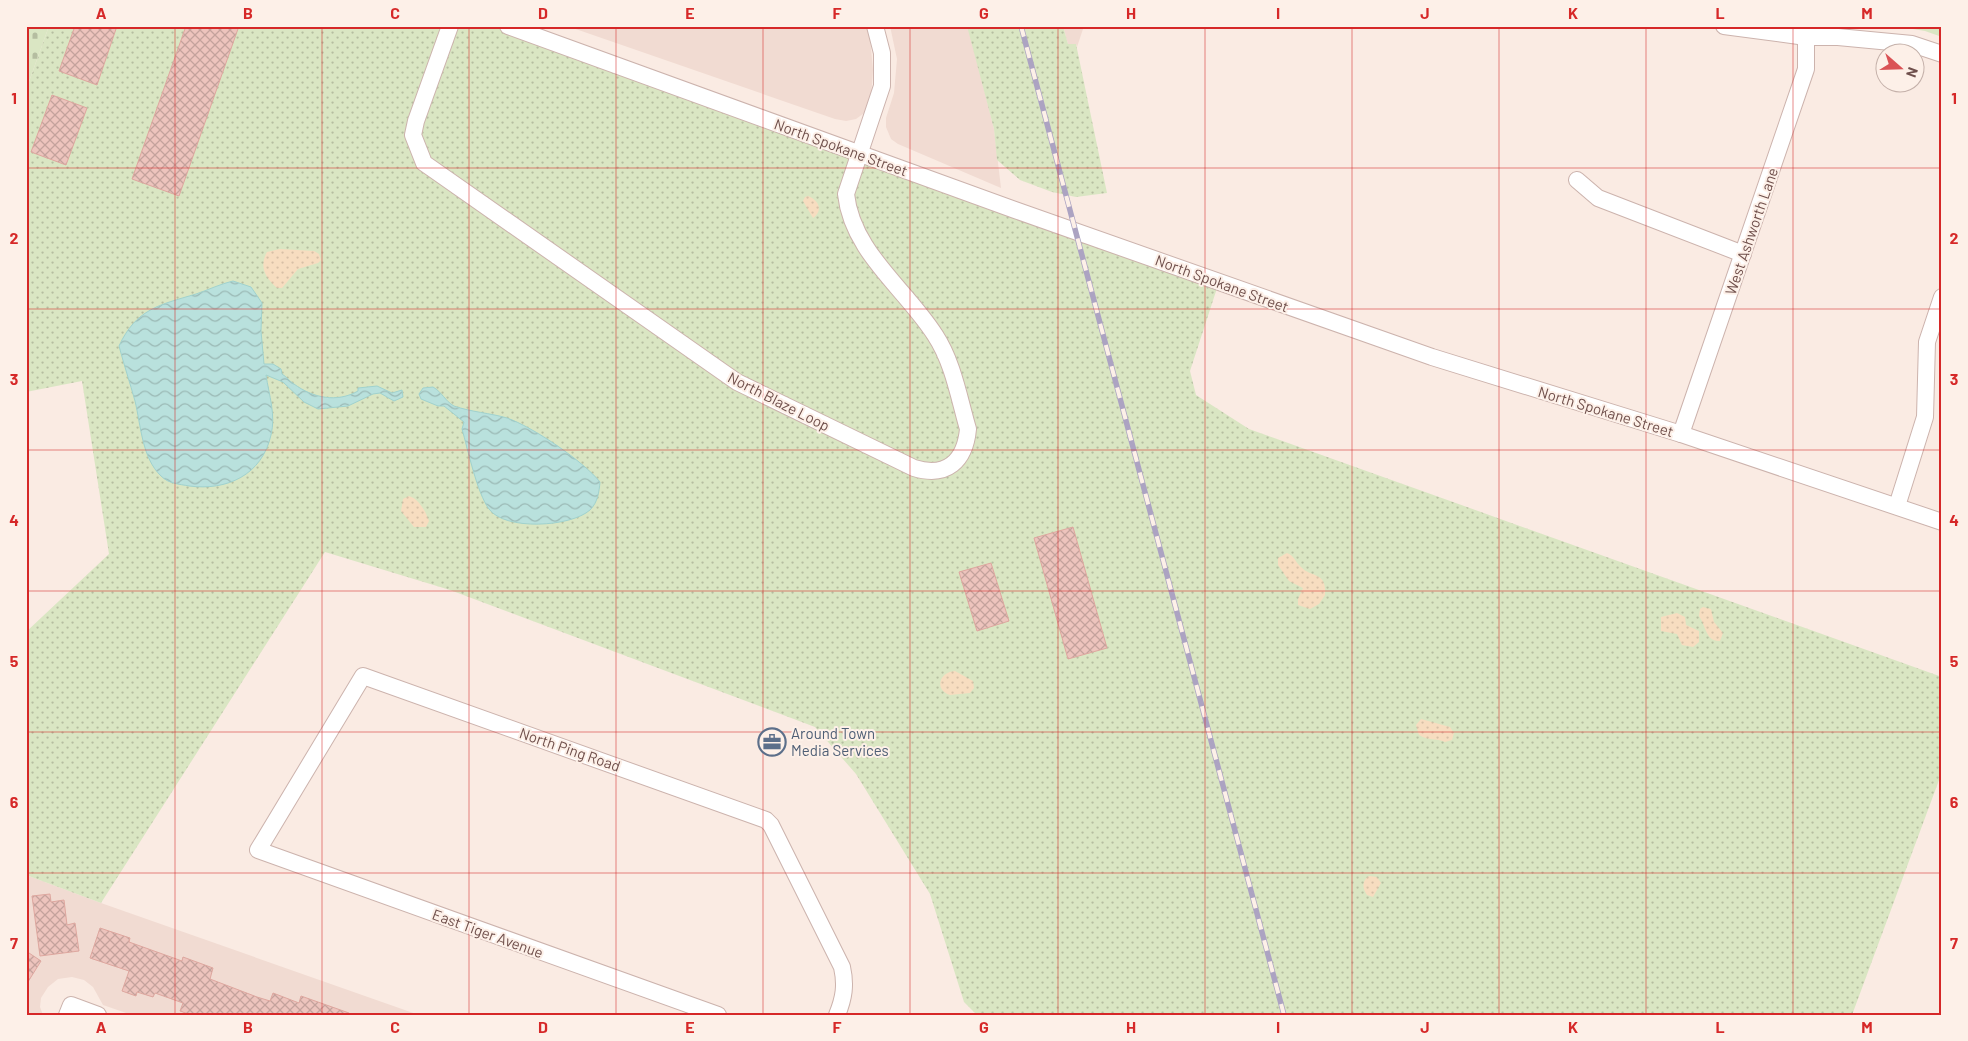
<svg xmlns="http://www.w3.org/2000/svg" width="1968" height="1041" viewBox="0 0 1968 1041" font-family="Barlow,sans-serif">
<defs>
<pattern id="grass-dots" width="8" height="8" patternUnits="userSpaceOnUse" patternTransform="scale(1.25)"><rect width="8" height="8" fill="#dae6c3"/><path d="M2 2h.1M6 6h.1" fill="none" stroke="#b5bda0" stroke-width="1.8" stroke-linecap="round"/></pattern>
<pattern id="sand-dots" width="8" height="8" patternUnits="userSpaceOnUse" patternTransform="scale(1.25)"><rect width="8" height="8" fill="#f7ddc0"/><path d="M2 2h.1M6 6h.1" fill="none" stroke="#d7bfa6" stroke-width="1.8" stroke-linecap="round"/></pattern>
<pattern id="cemetery-stones" width="16" height="16" patternUnits="userSpaceOnUse" patternTransform="scale(1.25)"><rect width="16" height="16" fill="#dae6c3"/><path d="M2 7V4a2 2 0 0 1 4 0v3zM10 15v-3a2 2 0 0 1 4 0v3z" fill="#b5bda0"/></pattern>
<pattern id="water-waves" width="16" height="10" patternUnits="userSpaceOnUse" patternTransform="scale(1.25)"><rect width="16" height="10" fill="#b9e1dd"/><path d="M0 5q4-4 8 0t8 0" fill="none" stroke="#9bb9b5"/></pattern>
<pattern id="building-cross-hatch" width="8" height="8" patternUnits="userSpaceOnUse" patternTransform="scale(1.25)"><rect width="8" height="8" fill="#edc4bd"/><path d="M0 0l8 8M0 8l8-8" fill="none" stroke="#c4a29c"/></pattern>
</defs>
<rect width="100%" height="100%" fill="#faebe3"/>
<!-- residential -->
<g fill="#f1dbd2">
<polygon points="567,26 866,26 870,38 873,70 871,98 867,111 856,119 846,121 835,119"/>
<polygon points="890,26 968,26 994,129 1001,188 898,144 891,139 886,127 886,118 894,93 897,59"/>
<polygon points="1063,26 1084,26 1077,47 1076,44 1068,44"/>
<polygon points="26,875 101,903 419,1015 132,1015 103,1005 93,987 84,980 72,977 58,979 48,987 41,998 40,1007 43,1015 26,1015"/>
</g>
<!-- grass -->
<g fill="url(#grass-dots)">
<polygon points="49,26 508,26 1219,282 1190,371 1196,395 1249,429 1942,677 1942,772 1852,1015 977,1015 964,1002 930,894 856,774 815,727 450,590 325,552 101,903 26,875 26,632 109,554 82,381 26,392 26,90"/>
<polygon points="967,26 1063,26 1068,44 1076,44 1107,193 1076,197 1052,192 1020,180 997,160 994,129"/>
</g>
<!-- sand -->
<g fill="url(#sand-dots)">
<path d="M808 196C818 200 824 210 813 218L803 201 805 197Z"/>
<path d="M280 249 314 251 319 254 321 260 318 263 298 269 282 288H277C265 278 259 266 267 252Z"/>
<path d="M409 496C419 499 426 512 429 521L426 527H414L401 511 403 499Z"/>
<path d="M1287 553C1295 556 1295 562 1301 567 1311 578 1327 571 1325 595L1319 604 1310 609 1298 605V599L1303 588 1289 581 1278 565V558Z"/>
<path d="M1703 607 1711 609 1714 622 1723 633 1720 641C1706 642 1706 626 1699 616L1700 609Z"/>
<polygon points="1677,613 1685,617 1686,625 1699,631 1699,642 1693,647 1682,645 1677,634 1661,631 1661,617"/>
<path d="M955 671 973 681 974 688 970 693 950 695C934 690 939 672 955 671Z"/>
<path d="M1421 719 1450 727 1454 733 1452 740 1445 742C1436 738 1428 741 1419 735L1416 725Z"/>
<path d="M1369 876 1377 877 1381 883 1373 897 1367 895C1362 888 1362 880 1369 876Z"/>
</g>
<!-- cemetery -->
<polygon fill="url(#cemetery-stones)" points="26,26 49,26 26,90"/>
<!-- park -->
<polygon fill="#dae6c3" points="1895,26 1942,26 1942,37 1925,31"/>
<!-- water -->
<g fill="url(#water-waves)" stroke="#a0d2ce">
<path d="M233 281 251 287 262 303 261 331 264 364H273L281 369 282 374C287 377 289 381 294 384 313 398 337 403 358 391V388L377 386 392 393 402 390 403 397 394 401 380 393 373 394 348 406 318 409 304 402 283 382 266 375C269 395 276 415 271 435 262 475 227 491 189 486 179 484 169 484 161 476 142 458 141 426 135 401 130 383 124 365 119 346 136 309 159 305 196 294 208 290 220 284 233 281Z"/>
<path d="M433 387C442 392 445 401 454 406 471 412 490 413 507 418 533 427 583 461 600 482 599 492 598 502 590 510 571 527 505 531 489 509 477 493 468 450 462 429L464 422 444 406H438L421 399 419 394 423 388Z"/>
</g>
<!-- building -->
<g fill="url(#building-cross-hatch)" stroke="#dea79f">
<polygon points="75,26 117,26 97,85 59,71"/>
<polygon points="186,26 239,26 179,196 132,179"/>
<polygon points="52,95 87,108 66,165 31,152"/>
<polygon points="1073,527 1107,648 1068,659 1034,538"/>
<polygon points="991,563 1009,621 977,631 959,572"/>
<polygon points="50,894 51,902 64,900 67,925 75,923 79,951 40,956 32,896"/>
<polygon points="100,928 130,938 129,942 182,961 183,957 213,968 210,979 257,997 270,1001 273,993 299,1003 301,996 349,1013 349,1015 191,1015 180,1011 183,1003 155,993 153,997 137,992 136,996 122,991 129,971 90,958"/>
<polygon points="26,951 41,961 26,985"/>
</g>
<g fill="none" stroke-linecap="round" stroke-linejoin="round">
<!-- minor casing -->
<g stroke="#ccb3ad" stroke-width="18">
<g id="minor">
<path d="M450 26 416 121 413 135 424 163 737 382 914 468C947 478 965 461 968 429 959 398 953 362 935 335 906 289 852 252 846 194L882 86V53L875 26"/>
<polyline points="508,26 1015,210 1432,357 1681,434 1942,522"/>
<polyline points="1724,26 1806,37 1838,37 1912,44 1942,54"/>
<polyline points="1577,180 1598,198 1743,254"/>
<polyline points="1681,434 1806,69 1806,26"/>
<polyline points="1897,506 1925,417 1927,342 1942,297"/>
<polyline points="67,1015 71,1005 98,1015"/>
<path d="M718 1015 258 850 363 676 766 820 771 825 842 967C846 985 844 998 837 1015"/>
</g>
</g>
<!-- minor -->
<use href="#minor" stroke="#fff" stroke-width="16"/>
<!-- rail casing -->
<g stroke="#aca3c2" stroke-width="5.5">
<polyline id="rail" points="1021,26 1284,1015"/>
</g>
<!-- rail -->
<use href="#rail" stroke="#fdf0e8" stroke-width="4" stroke-dasharray="11" stroke-linecap="butt"/>
</g>
<!-- grid -->
<path fill="none" stroke="#d62828" stroke-width="1" stroke-opacity="0.55" d="M175 26V1015M322 26V1015M469 26V1015M616 26V1015M763 26V1015M910 26V1015M1058 26V1015M1205 26V1015M1352 26V1015M1499 26V1015M1646 26V1015M1793 26V1015M26 168H1942M26 309H1942M26 450H1942M26 591H1942M26 732H1942M26 873H1942"/>
<!-- icons -->
<defs>
<g id="office-ring" transform="scale(1.4375)"><circle r="9.5" fill="#fdf0e8" stroke="#5c6f8a" stroke-width="1.5"/><path d="M-6-3h4V-5.5h4V-3h4V5H-6ZM-1-4.5V-3h2v-1.5ZM-6 0V1H6V0Z" fill="#5c6f8a"/></g>
</defs>
<g fill-rule="evenodd">
<use href="#office-ring" x="772" y="742"/>
</g>
<g text-anchor="middle" dominant-baseline="central" stroke-width="4" stroke-linejoin="round" paint-order="stroke">
<!-- street labels -->
<g font-size="15" fill="#6f4f4b" stroke="#fdf0e8">
<text transform="translate(841 147) rotate(20)">North Spokane Street</text>
<text transform="translate(1751 231) rotate(-71)">West Ashworth Lane</text>
<text transform="translate(1222 283) rotate(20)">North Spokane Street</text>
<text transform="translate(779 401) rotate(27)">North Blaze Loop</text>
<text transform="translate(1606 411) rotate(17)">North Spokane Street</text>
<text transform="translate(570 749) rotate(19)">North Ping Road</text>
<text transform="translate(488 933) rotate(20)">East Tiger Avenue</text>
</g>
<!-- service labels -->
<g font-size="15" fill="#4e5e75" stroke="#fdf0e8" text-anchor="start">
<text x="791" y="733">Around Town<tspan x="791" dy="17">Media Services</tspan></text>
</g>
</g>
<!-- border -->
<rect width="1968" height="1041" fill="none" stroke="#fdf0e8" stroke-width="55"/>
<!-- north arrow -->
<g transform="translate(1900 68) rotate(110)"><circle r="24" fill="#fdf0e8" stroke="#c4b0a9"/>
<path d="M0-4L9 19L0 12L-9 19Z" fill="#da5255"/>
<text y="-8" font-size="14" font-weight="bold" text-anchor="middle" fill="#6f4f4b">N</text>
</g>
<rect x="28" y="28" width="1912" height="986" fill="none" stroke="#d62828" stroke-width="2"/>
<g font-size="16" text-anchor="middle" font-weight="bold" fill="#d62828">
<text x="101" y="19">A</text>
<text x="248" y="19">B</text>
<text x="395" y="19">C</text>
<text x="543" y="19">D</text>
<text x="690" y="19">E</text>
<text x="837" y="19">F</text>
<text x="984" y="19">G</text>
<text x="1131" y="19">H</text>
<text x="1278" y="19">I</text>
<text x="1425" y="19">J</text>
<text x="1573" y="19">K</text>
<text x="1720" y="19">L</text>
<text x="1867" y="19">M</text>
<text x="14" y="104">1</text>
<text x="1954" y="104">1</text>
<text x="14" y="244">2</text>
<text x="1954" y="244">2</text>
<text x="14" y="385">3</text>
<text x="1954" y="385">3</text>
<text x="14" y="526">4</text>
<text x="1954" y="526">4</text>
<text x="14" y="667">5</text>
<text x="1954" y="667">5</text>
<text x="14" y="808">6</text>
<text x="1954" y="808">6</text>
<text x="14" y="949">7</text>
<text x="1954" y="949">7</text>
<text x="101" y="1033">A</text>
<text x="248" y="1033">B</text>
<text x="395" y="1033">C</text>
<text x="543" y="1033">D</text>
<text x="690" y="1033">E</text>
<text x="837" y="1033">F</text>
<text x="984" y="1033">G</text>
<text x="1131" y="1033">H</text>
<text x="1278" y="1033">I</text>
<text x="1425" y="1033">J</text>
<text x="1573" y="1033">K</text>
<text x="1720" y="1033">L</text>
<text x="1867" y="1033">M</text>
</g>
</svg>
